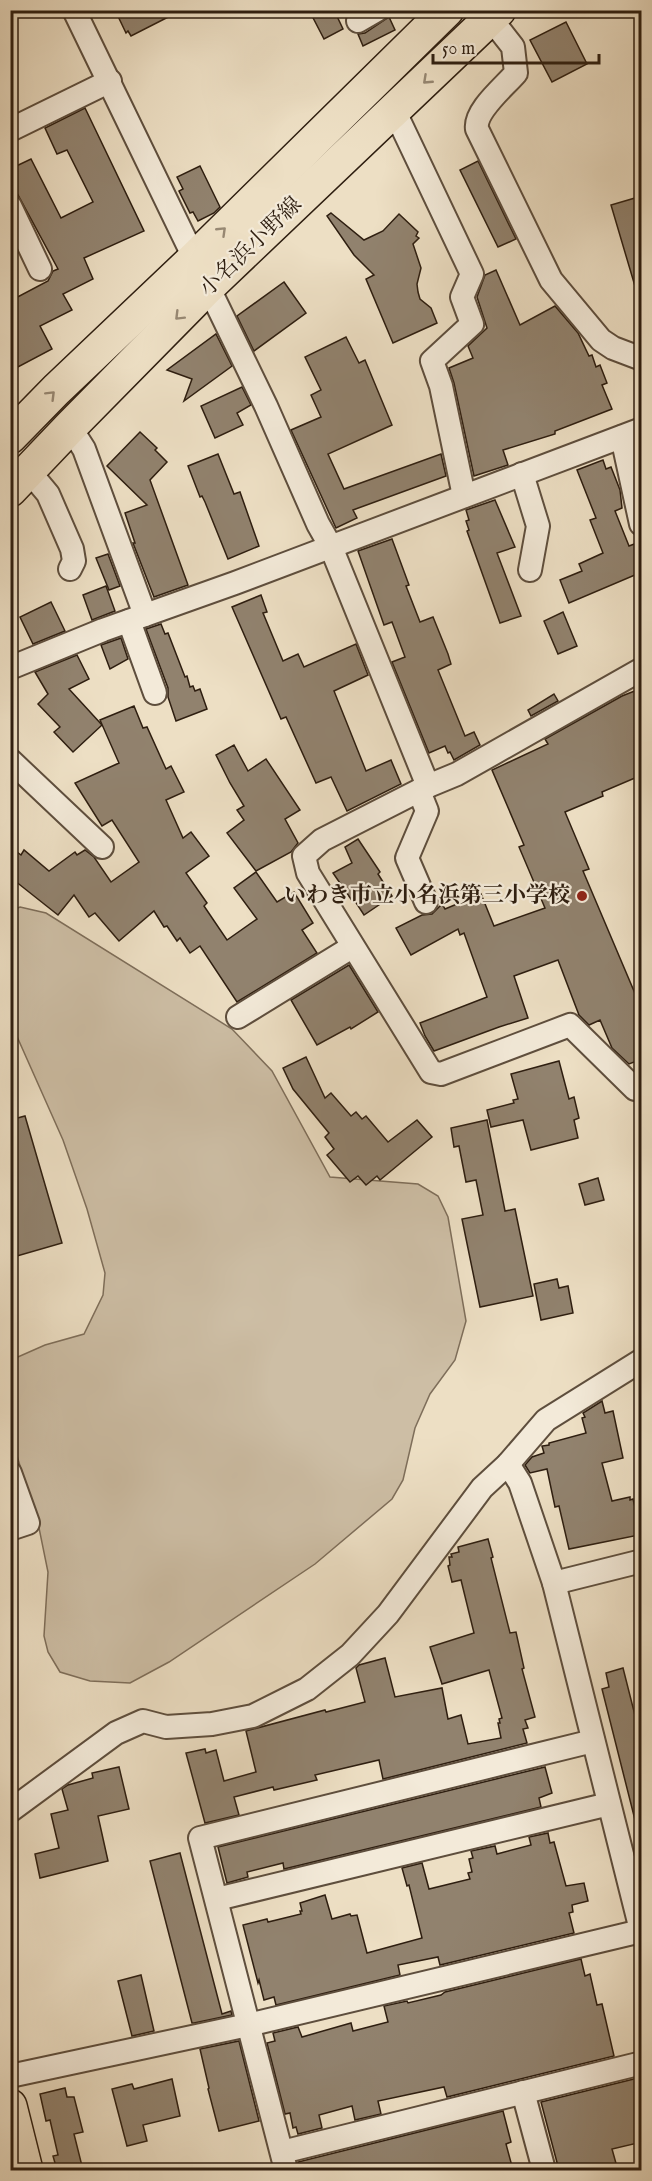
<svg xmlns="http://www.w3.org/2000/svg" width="652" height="2181" viewBox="0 0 652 2181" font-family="'IM FELL English','Noto Serif JP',serif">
<rect width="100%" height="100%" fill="#eddfc4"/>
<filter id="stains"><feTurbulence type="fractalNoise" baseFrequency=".00333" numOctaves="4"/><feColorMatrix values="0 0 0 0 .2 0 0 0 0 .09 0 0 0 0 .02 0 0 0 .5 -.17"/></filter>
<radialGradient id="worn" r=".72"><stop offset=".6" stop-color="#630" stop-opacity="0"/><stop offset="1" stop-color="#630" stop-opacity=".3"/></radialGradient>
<!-- green -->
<polygon fill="#cdbea5" stroke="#7e6e5a" stroke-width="1.5" points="20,907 46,913 232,1029 272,1071 330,1177 418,1184 438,1196 448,1217 466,1321 455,1360 430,1394 415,1428 403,1480 392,1499 315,1564 169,1662 130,1683 90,1681 60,1672 48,1652 44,1636 48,1572 38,1523 11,1437 11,1360 45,1345 84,1334 103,1295 105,1273 87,1209 63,1140 11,1023 11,911"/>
<!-- building -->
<g fill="#91826e" stroke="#2e1e10" stroke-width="1.5">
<polygon points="115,10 182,10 131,36 128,31 126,33"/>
<polygon points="309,10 334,10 343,29 324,39"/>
<polygon points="389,17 395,30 363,46 358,34 365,33"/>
<polygon points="566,22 587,64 552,82 530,40"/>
<polygon points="85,108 144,231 84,258 93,279 63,294 72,310 40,326 52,349 16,368 10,358 10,301 48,281 53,271 58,269 10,180 10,169 31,159 61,218 93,202 67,150 57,154 45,128"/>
<polygon points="478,161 516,239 498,247 460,170"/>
<polygon points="200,166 220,207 214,213 198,221 193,212 190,213 179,191 183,189 177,177"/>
<polygon points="635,198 642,221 642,292 637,293 611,205"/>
<polygon points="331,213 364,240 383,231 399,214 418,232 416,236 419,238 413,244 421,268 417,284 418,292 420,299 431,308 437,323 393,343 366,279 374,275 354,255 327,216"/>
<polygon points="496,270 520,325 555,306 578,333 589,356 592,355 596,367 600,365 607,383 602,385 612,409 555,431 555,434 503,450 508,465 474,476 454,383 449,368 473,358 468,346 487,328 477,297 485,275"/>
<polygon points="284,282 306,313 254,351 237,316"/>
<polygon points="216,334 232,366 184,401 192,379 167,370"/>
<polygon points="346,337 359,363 365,360 392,425 328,454 344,489 441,454 446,476 353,510 357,518 336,528 291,430 321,417 311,395 321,390 305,357"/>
<polygon points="242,387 251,405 237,413 243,425 215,438 201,406"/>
<polygon points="140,432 157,448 155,450 167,462 150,480 188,585 154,597 133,543 135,543 125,513 147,505 107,466"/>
<polygon points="218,454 234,494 240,492 259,546 228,559 205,502 202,496 200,497 188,466"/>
<polygon points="603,460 606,469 611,467 620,490 622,508 615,511 629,546 642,541 642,572 569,603 560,580 582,571 579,564 603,553 590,520 596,518 577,470"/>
<polygon points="495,500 515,547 497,553 521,616 500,623 467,531 469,530 466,521 469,520 466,510"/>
<polygon points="392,539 409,585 406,586 420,622 433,617 448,654 451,664 438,670 465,736 474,732 480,745 454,760 450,752 448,753 445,746 429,753 392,662 405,657 392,622 384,625 358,551"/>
<polygon points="108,554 120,586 109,590 96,558"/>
<polygon points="106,586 115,611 92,620 83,595"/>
<polygon points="261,595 267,612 263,613 283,661 298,654 304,667 356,644 368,675 334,691 366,771 391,760 401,784 347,811 331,777 316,783 286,717 281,719 232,607"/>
<polygon points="51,602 65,631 33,644 20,617"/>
<polygon points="563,612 577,646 558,654 544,621"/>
<polygon points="161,624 165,634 168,633 185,677 187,676 190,687 193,686 195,691 200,689 207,709 176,721 168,697 168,688 146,629"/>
<polygon points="121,638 128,659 110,669 101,645"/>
<polygon points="77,655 89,679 69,689 102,725 73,752 54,732 60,727 38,704 48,694 35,672"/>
<polygon points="642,688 642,775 602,792 603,796 565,812 589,869 583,871 642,1010 642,1059 629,1064 612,1048 600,1020 589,1025 579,1015 558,960 514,976 528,1018 499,1027 434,1051 425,1036 420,1023 487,997 464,933 460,935 458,929 411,955 396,928 422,915 432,914 442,904 445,909 481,894 494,926 545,908 519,847 524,845 492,770 548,744 545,739 622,696"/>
<polygon points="554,694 558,701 531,716 528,710"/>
<polygon points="134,706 143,728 147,727 166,769 171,766 184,792 166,800 183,838 191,832 209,856 186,873 207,903 204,906 227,940 257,919 234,888 256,872 277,902 294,892 313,923 302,930 317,953 237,1002 200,946 190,953 180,938 177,941 167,926 164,927 154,911 119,941 95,913 89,917 74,895 58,915 10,877 10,847 21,855 24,850 49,871 75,852 77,855 85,850 94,857 111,882 139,862 112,820 102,826 75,783 119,763 100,720"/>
<polygon points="234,745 248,771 266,759 300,810 285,819 298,843 291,852 256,871 227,833 244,820 237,810 244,806 230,783 216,755"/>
<polygon points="358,839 380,872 378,874 392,896 364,915 355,901 353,902 333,873 352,863 345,847"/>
<polygon points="349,965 378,1012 351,1029 350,1027 317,1045 291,1000"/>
<polygon points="306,1057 325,1098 331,1093 351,1116 356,1112 362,1119 366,1116 388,1142 417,1120 432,1137 380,1180 377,1176 366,1185 358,1176 350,1182 327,1155 334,1149 325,1137 329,1133 293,1089 283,1068"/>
<polygon points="559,1061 569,1099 574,1097 579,1118 574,1120 578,1138 531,1150 523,1120 491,1127 487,1110 514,1103 513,1100 518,1099 511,1074"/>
<polygon points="25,1116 62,1243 10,1258 10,1120"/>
<polygon points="487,1120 505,1211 515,1209 533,1296 480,1307 462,1219 483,1215 476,1180 466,1182 459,1146 454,1147 451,1128"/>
<polygon points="598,1178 604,1200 585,1205 579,1184"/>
<polygon points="557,1279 559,1288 568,1286 573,1313 541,1320 534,1284"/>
<polygon points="602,1401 605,1413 613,1411 623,1458 602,1463 612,1501 630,1497 630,1500 633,1499 639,1523 636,1524 639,1535 569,1549 559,1506 555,1507 547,1469 530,1473 525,1465 532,1457 544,1453 542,1446 549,1445 549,1443 586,1433 582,1418 585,1417 583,1413"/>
<polygon points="488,1539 493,1557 491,1558 510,1633 516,1632 524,1668 522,1669 535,1717 525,1720 528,1728 523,1729 527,1743 383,1779 379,1760 315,1775 317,1780 274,1790 273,1787 234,1797 239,1815 205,1823 186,1753 205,1749 206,1753 216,1750 224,1781 256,1772 246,1731 325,1710 326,1712 365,1702 356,1668 359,1665 385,1658 395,1697 442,1688 448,1719 461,1715 468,1744 501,1738 498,1723 500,1723 499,1719 502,1718 489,1670 442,1684 430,1647 474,1633 461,1580 452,1582 448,1566 450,1565 449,1557 452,1557 451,1554 459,1552 458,1547"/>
<polygon points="623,1668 642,1743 642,1819 635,1820 602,1689 609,1687 606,1673"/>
<polygon points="119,1767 129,1809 98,1816 108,1861 40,1878 35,1854 59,1848 51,1814 68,1810 62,1789 68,1785 93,1778 92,1773"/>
<polygon points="545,1767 552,1793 539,1798 541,1807 284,1869 283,1863 247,1872 248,1877 227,1883 218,1847"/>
<polygon points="548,1833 550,1843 554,1842 566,1886 584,1883 588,1901 572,1905 573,1912 569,1913 574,1933 440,1965 438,1957 398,1965 400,1975 276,2005 274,1997 264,2000 259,1980 258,1983 243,1925 267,1919 268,1922 301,1914 300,1911 302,1911 300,1903 325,1895 332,1919 350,1914 351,1916 357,1915 367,1953 422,1938 409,1885 407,1886 402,1868 422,1863 429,1889 470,1879 468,1873 472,1872 469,1859 473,1858 471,1851 495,1846 497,1854 531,1845 529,1837"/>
<polygon points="180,1853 222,2014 231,2011 232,2015 194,2023 192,2023 150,1861"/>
<polygon points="581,1959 585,1976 590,1974 597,2005 602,2004 614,2056 447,2097 444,2087 378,2101 381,2114 355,2120 352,2106 319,2115 322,2128 298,2134 296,2127 293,2128 290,2113 285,2114 267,2043 275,2041 273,2033 298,2027 302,2037 351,2023 353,2031 388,2022 384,2006 407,2001 408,2003 441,1995 445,1992"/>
<polygon points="141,1975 154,2031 132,2036 118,1981"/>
<polygon points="239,2041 259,2121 219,2131 208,2089 209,2088 200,2049"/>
<polygon points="642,2077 642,2142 612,2149 617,2167 603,2170 559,2170 541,2102"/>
<polygon points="172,2079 180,2116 143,2125 147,2141 127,2146 112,2089 132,2084 134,2089"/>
<polygon points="65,2088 67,2097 74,2097 83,2132 74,2134 83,2170 57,2170 53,2156 58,2155 50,2120 46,2121 40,2094"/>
<polygon points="503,2111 511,2142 506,2144 513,2170 299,2170 298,2162"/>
</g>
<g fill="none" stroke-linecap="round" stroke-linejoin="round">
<!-- minor casing -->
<g stroke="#5e4e3d" stroke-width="26">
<g id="minor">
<polyline points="74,10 266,406 318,524 331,547 428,786"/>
<path d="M491 19 513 47 516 73C504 87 474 111 477 129L551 280 601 340 613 348 642 359"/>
<polyline points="358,21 377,10"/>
<polyline points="394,110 472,274 462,297 472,324 432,361 441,386 464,496"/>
<polyline points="10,130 110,81"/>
<polyline points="10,206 40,269"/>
<polyline points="70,427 84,449 145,615"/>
<polyline points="622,437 641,524"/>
<polyline points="28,470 48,494 72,549 74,561 70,569"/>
<polyline points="522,474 538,526 530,570"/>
<polyline points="129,621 155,693"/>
<polyline points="10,668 103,630 235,583 642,429"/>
<polyline points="642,669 457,774 428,786 322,840 304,856 308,873 431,1072 441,1074 570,1025 635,1089 642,1087"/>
<polyline points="10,760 102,847"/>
<polyline points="419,791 427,811 407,858 426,902"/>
<polyline points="238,1017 352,947"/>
<polyline points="508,1464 520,1483 554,1583 642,1934"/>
<polyline points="10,1473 28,1523 10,1529"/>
<polyline points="554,1583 642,1561"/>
<polyline points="10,1811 116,1733 143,1721 166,1727 212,1724 253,1716 307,1689 350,1655 388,1614 482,1488 508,1464 546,1420 642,1360"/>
<polyline points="217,1899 609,1804"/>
<polyline points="10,2076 248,2025 641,1931"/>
<polyline points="523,2092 544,2170"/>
<polyline points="282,2152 642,2063"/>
<polyline points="286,2170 200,1838 593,1741"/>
</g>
</g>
<!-- primary casing -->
<g stroke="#2e1e10" stroke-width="36">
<g id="primary">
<polyline points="10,437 56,390 195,258 447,10"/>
<polyline points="10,490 70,427 208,287 499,10"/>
<polyline points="10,2106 26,2170"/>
</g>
</g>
<!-- minor -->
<use href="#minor" stroke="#f3ead9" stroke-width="22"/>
<!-- primary -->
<use href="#primary" stroke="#eddfc4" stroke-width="33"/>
</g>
<!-- one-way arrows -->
<defs><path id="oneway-chevron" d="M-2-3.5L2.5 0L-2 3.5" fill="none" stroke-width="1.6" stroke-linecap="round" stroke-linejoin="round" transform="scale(1.5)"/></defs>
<g stroke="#978873">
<use href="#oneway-chevron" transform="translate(427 80) rotate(137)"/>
<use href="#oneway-chevron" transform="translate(222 231) rotate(-44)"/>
<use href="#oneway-chevron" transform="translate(179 316) rotate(135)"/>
<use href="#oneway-chevron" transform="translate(51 395) rotate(-45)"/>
</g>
<!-- markers -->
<circle fill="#8f2418" stroke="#f3ead9" stroke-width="2" cx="582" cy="896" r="6"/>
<g text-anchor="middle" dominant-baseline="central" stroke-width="4.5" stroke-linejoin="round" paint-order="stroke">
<!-- street labels -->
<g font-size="22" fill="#2e1e10" stroke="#f3ead9">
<text transform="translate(251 247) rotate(-44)">小名浜小野線</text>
</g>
<!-- poi labels -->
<g font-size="22" font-weight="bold" fill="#2e1e10" stroke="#f3ead9" text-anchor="end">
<text x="570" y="896">いわき市立小名浜第三小学校</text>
</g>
</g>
<!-- margin -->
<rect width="652" height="2181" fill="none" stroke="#eddfc4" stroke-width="36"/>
<rect x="12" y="12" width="628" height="2157" fill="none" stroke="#2e1e10" stroke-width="3"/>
<rect x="18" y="18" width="616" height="2145" fill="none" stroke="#2e1e10" stroke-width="1.5"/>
<!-- scale -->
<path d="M433 54v9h166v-9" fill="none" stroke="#2e1e10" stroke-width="3"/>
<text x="442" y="54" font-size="18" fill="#2e1e10" stroke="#f3ead9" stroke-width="4.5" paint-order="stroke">50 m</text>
<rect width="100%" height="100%" filter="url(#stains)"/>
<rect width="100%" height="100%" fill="url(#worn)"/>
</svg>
